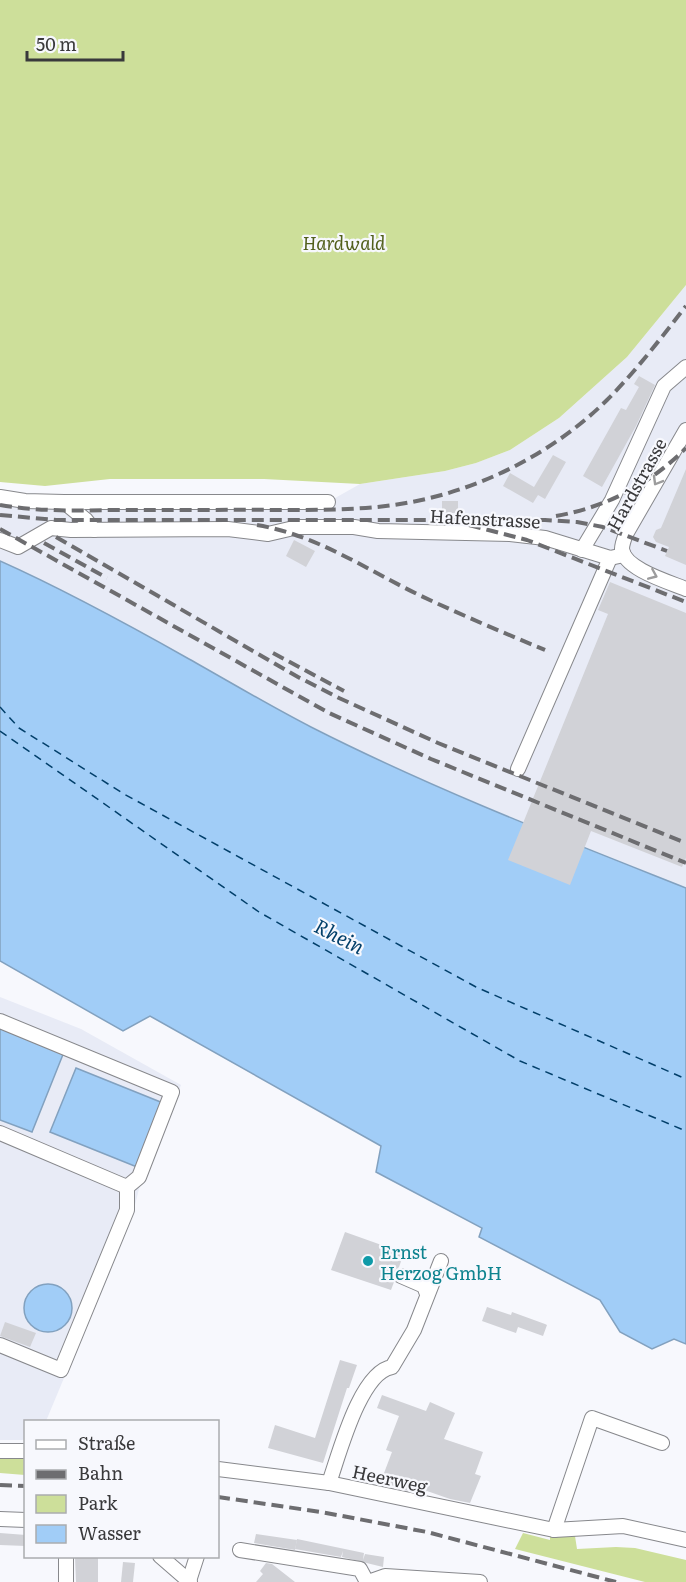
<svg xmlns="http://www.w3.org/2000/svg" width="686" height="1582" viewBox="0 0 686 1582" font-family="Literata,serif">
<rect width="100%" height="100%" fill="#f7f8fd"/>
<!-- built -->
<g fill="#e8ebf6">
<polygon points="686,285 686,888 496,811 404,772 354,748 273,707 117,619 0,561 0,497 328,502 360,484 445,471 476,463 510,450 559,418 627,357"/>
<polygon points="0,997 81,1029 181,1085 139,1189 133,1213 46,1421 26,1422 25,1439 22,1440 0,1440"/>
</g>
<!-- green -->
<g fill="#cddf9a">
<polygon points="0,0 686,0 686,285 627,357 559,418 510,450 476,463 445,471 360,484 264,479 110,479 45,486 0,482"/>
<polygon points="0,1455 25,1456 25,1475 0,1473"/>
<polygon points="523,1533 550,1540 550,1535 575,1536 577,1549 616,1547 635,1548 686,1560 686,1582 645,1582 515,1549"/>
</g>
<!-- water -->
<g fill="#a1cdf7" stroke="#82a1bf" stroke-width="1.5">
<path d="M0 561C65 590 127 624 189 659 230 682 270 706 311 727 433 789 560 838 686 888V1344L674 1339 652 1349 620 1332 600 1300 479 1237 482 1228 376 1172 381 1146 150 1016 123 1031 0 961Z"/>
<polygon points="0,1027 64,1052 32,1132 0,1120"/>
<polygon points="76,1068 163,1103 137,1167 50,1132"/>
<circle cx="48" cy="1308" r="24"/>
</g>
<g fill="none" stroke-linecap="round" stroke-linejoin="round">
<!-- ferry -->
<g stroke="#023f6a" stroke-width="1.5" stroke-dasharray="8 6" stroke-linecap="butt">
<polyline points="0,707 19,728 124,794 476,987 686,1079"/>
<polyline points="0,731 259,912 520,1061 686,1131"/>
</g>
</g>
<!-- building -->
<g fill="#d1d2d7">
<polygon points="639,376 655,385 636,426 602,487 583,476 621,408 626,410 639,387 634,384"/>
<polygon points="553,455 566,462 545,499 538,495 533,503 503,486 510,473 534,487"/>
<polygon points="686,469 686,565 665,556 669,547 656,542 653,537 656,530 661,528"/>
<rect x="442" y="501" width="16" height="12"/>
<polygon points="294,540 315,551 306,567 286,556"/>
<polygon points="610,582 686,613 686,858 682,867 591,831 570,885 508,860 608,614 598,610"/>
<polygon points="345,1232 404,1253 399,1267 393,1273 394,1282 391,1290 331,1270"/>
<polygon points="487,1307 511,1315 512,1312 545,1324 547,1325 543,1336 518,1327 516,1333 482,1321"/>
<polygon points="5,1322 36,1333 30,1347 0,1336"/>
<polygon points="340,1360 357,1365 349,1388 347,1388 323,1463 268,1448 275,1425 315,1438"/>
<polygon points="382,1395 426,1411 430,1402 455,1413 444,1439 483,1452 475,1474 481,1476 470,1503 450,1499 427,1491 426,1494 404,1490 381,1481 392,1452 386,1450 399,1416 377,1408"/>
<polygon points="0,1533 26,1535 26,1546 0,1545"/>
<polygon points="256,1534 297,1540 295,1550 254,1543"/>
<polygon points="297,1539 364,1553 363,1560 365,1554 384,1557 383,1567 342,1557 343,1551 341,1557 295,1549"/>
<polygon points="75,1557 98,1557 98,1582 76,1582"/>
<polygon points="123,1562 135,1563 133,1582 121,1582"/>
<polygon points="266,1563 272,1564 295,1582 256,1582 263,1574 260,1571"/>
</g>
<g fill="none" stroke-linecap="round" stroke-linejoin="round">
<!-- minor casing -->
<g stroke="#87888c" stroke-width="16">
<g id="minor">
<path d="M686 430 626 534C624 539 622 544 622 549 624 569 669 582 686 589"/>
<polyline points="0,497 25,501 64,502 328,502"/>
<polyline points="64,502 86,520 94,530"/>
<polyline points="0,540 18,547 51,528 71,530 228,529 268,534 298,527 354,527 378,531 510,534 545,538 610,558 624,555"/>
<polyline points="582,550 612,500 664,386 686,367"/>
<polyline points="518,769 610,558"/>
<polyline points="0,1021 172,1092 139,1177 127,1187 127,1210 61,1370 0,1345"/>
<polyline points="0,1133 127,1187"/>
<polyline points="401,1276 424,1286 427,1294"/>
<polyline points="0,1451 26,1451"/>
<polyline points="218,1469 329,1483 554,1530 623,1526 686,1540"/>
<path d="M329 1483C339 1455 360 1372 392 1367L414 1330 441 1261"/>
<polyline points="0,1519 26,1520"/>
<polyline points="554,1530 592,1418 662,1443"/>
<polyline points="240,1550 360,1569 367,1582"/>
<polyline points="160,1556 190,1582"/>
<polyline points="189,1581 197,1556"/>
<polyline points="66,1582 66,1556"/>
<polyline points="368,1582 385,1576 480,1582"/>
</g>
</g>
<!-- minor -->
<use href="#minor" stroke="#fff" stroke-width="14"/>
<!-- rail -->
<g stroke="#6d6d70" stroke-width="4" stroke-dasharray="12 6" stroke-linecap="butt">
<path d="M0 505C36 511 72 511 109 510 144 510 178 510 213 510 268 509 323 512 377 507 462 499 546 460 607 400 636 371 661 338 686 306"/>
<polyline points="0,515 56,520 545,520 577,522 603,527 667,551"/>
<path d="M556 516C607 507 650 484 686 448"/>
<path d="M257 525C316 535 364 568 417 594 459 614 502 632 545 650"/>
<polyline points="469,525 527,540 686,602"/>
<polyline points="0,529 329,713 431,759 686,863"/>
<polyline points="56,537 298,677 339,698 438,743 686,843"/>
<polyline points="44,543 107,578"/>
<polyline points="273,653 344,691"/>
<polyline points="0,1485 26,1486"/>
<polyline points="218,1497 321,1512 427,1532 616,1582"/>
</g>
</g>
<!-- one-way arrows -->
<defs><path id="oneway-chevron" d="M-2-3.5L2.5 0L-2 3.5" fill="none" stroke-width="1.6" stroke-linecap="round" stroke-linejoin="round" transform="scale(1.5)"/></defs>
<g stroke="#9c9c9d">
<use href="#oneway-chevron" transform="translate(657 481) rotate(120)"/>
<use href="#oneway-chevron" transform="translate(653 575) rotate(23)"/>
</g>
<!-- markers -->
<circle fill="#0f9aa8" stroke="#f7f8fd" stroke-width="2" cx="368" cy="1261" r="6"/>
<g text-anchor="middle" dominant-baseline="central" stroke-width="4.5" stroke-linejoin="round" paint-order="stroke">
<!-- park labels -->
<g font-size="18" font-style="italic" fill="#515f1b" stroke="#f7f8fd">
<text x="344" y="242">Hardwald</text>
</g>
<!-- street labels -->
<g font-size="18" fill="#39393b" stroke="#f7f8fd">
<text transform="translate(636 484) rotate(-61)">Hardstrasse</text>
<text transform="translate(485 518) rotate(3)">Hafenstrasse</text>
<text transform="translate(390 1478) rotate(12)">Heerweg</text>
</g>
<!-- culture labels -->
<g font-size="18" fill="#0d838f" stroke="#f7f8fd" text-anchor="start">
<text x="380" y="1251">Ernst<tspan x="380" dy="21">Herzog GmbH</tspan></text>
</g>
<!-- water labels -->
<g font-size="20" font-style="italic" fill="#023f6a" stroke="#f7f8fd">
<text transform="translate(340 935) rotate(27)">Rhein</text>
</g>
</g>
<!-- legend -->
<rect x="24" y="1420" width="195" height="138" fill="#f7f8fd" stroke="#abacaf" stroke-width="1.5"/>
<rect x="36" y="1440" width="30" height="9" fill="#ffffff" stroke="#abacaf" stroke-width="1.5"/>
<text x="78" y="1450" font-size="18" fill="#39393b">Straße</text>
<rect x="36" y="1470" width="30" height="9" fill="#6d6d70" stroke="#abacaf" stroke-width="1.5"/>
<text x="78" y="1480" font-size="18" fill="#39393b">Bahn</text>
<rect x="36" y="1495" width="30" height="18" fill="#cddf9a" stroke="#abacaf" stroke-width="1.5"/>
<text x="78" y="1510" font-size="18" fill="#39393b">Park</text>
<rect x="36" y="1525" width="30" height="18" fill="#a1cdf7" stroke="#abacaf" stroke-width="1.5"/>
<text x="78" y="1540" font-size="18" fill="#39393b">Wasser</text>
<!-- scale -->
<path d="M27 51v9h96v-9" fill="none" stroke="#39393b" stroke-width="3"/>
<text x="36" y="51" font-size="18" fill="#39393b" stroke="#f7f8fd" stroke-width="4.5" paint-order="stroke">50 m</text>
</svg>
